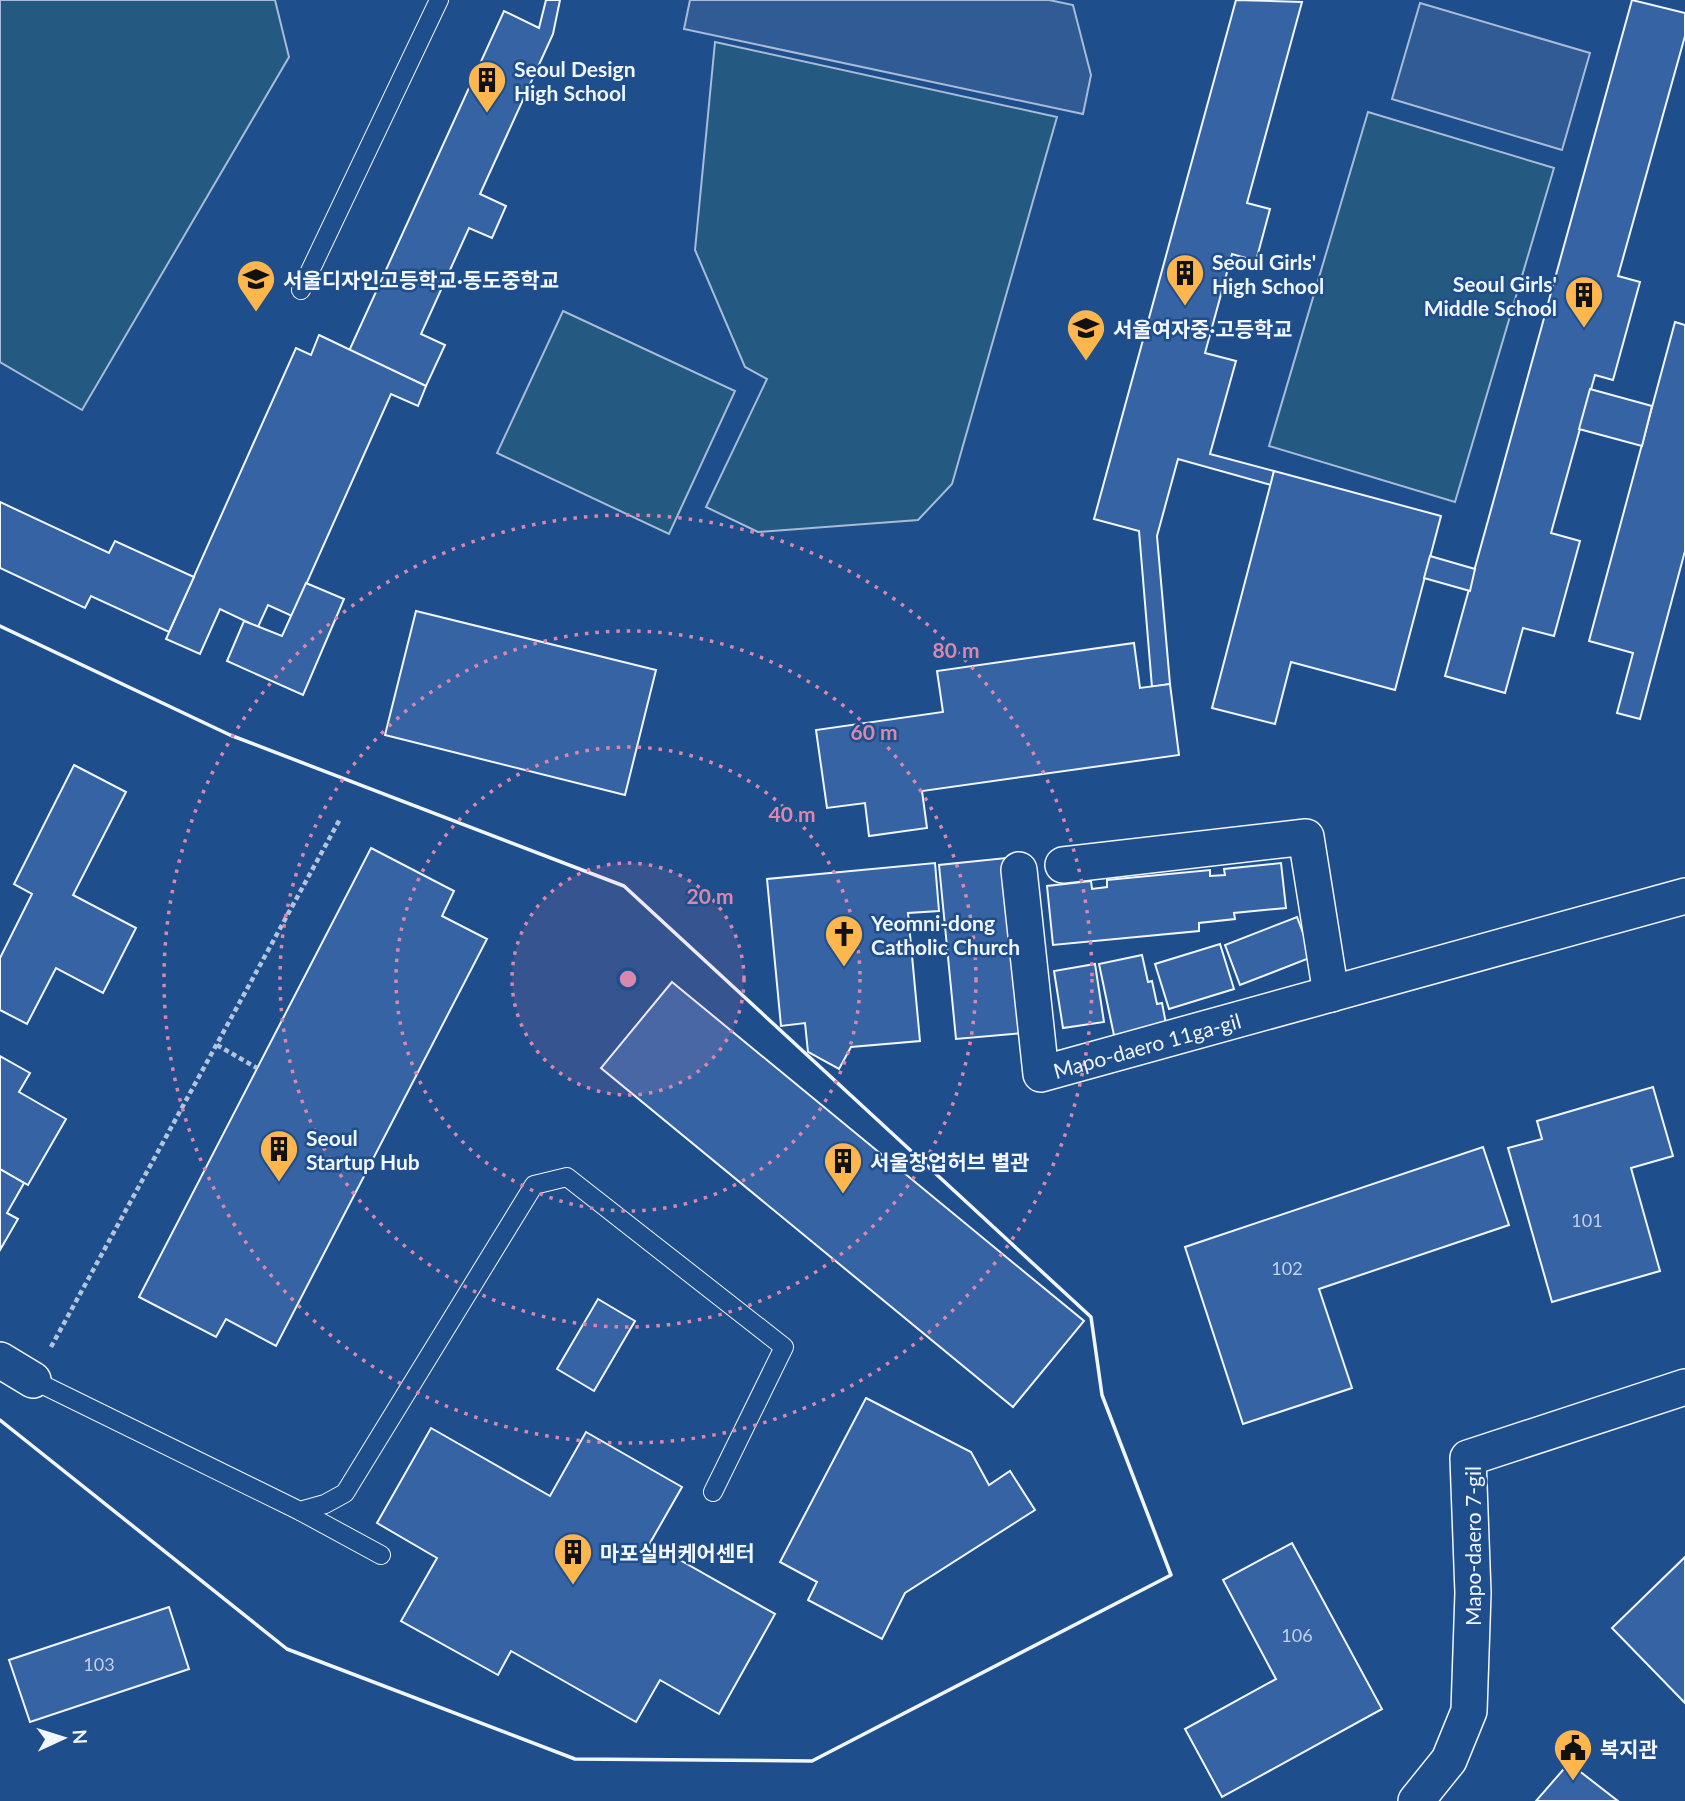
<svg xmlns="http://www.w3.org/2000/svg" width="1685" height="1801" viewBox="0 0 1685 1801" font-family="Lato,'Noto Sans KR',sans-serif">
<rect width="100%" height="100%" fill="#1f4e8c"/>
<!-- green -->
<g fill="#245a82" stroke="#a8bbd7" stroke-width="2">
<polygon points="0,0 275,0 289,57 82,410 0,362"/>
<polygon points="715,42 1057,117 952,484 918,520 758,532 706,507 767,379 745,367 695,250"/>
<polygon points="1368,112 1554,168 1455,502 1269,446"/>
<polygon points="563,311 735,391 669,534 497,453"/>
</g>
<!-- parking -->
<g fill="#305b95" stroke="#a8bbd7" stroke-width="2">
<polygon points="690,0 1049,0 1073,5 1091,75 1083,114 684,29"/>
<polygon points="1420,3 1590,53 1562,150 1392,99"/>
</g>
<!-- building -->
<g fill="#3563a3" stroke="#f2f6ff" stroke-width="2">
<polygon points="546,0 560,0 553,34 480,194 506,206 492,238 469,228 421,334 445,345 426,386 349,351 504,11 539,28"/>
<polygon points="1236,0 1302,2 1247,203 1270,209 1256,261 1232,254 1205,353 1236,361 1210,454 1274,471 1271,485 1178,459 1157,536 1170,684 1152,687 1139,531 1094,519"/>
<polygon points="1632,0 1685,13 1685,36 1618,276 1640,282 1613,380 1595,375 1551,533 1580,541 1554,636 1523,628 1505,693 1445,676"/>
<polygon points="1675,322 1685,325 1685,551 1640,719 1617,713 1633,653 1589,641"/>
<polygon points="319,335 426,386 418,406 391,394 292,616 268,605 258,627 220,609 200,654 166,639 296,348 311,355"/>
<polygon points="1590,389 1652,406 1642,446 1579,429"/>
<polygon points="1274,471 1441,516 1395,690 1291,662 1275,724 1212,708"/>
<polygon points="0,502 109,553 115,541 194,577 169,632 91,596 85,608 0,568"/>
<polygon points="1430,556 1475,569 1470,591 1424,578"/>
<polygon points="306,583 344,599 303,695 227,661 244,621 282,636"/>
<polygon points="416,611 656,670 625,795 385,735"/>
<polygon points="1134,643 1140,688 1170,684 1179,755 922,791 927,828 869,836 865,803 827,808 816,730 943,712 937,671"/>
<polygon points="74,765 126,792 73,895 136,928 103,993 56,968 27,1024 0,1010 0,958 32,894 14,884"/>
<polygon points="371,848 454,891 442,916 487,939 276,1346 226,1319 216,1337 139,1297"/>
<polygon points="1006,858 1023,1033 956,1039 939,865"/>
<polygon points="935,863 939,911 908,913 920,1041 851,1047 839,1069 808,1052 805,1023 781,1026 767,879"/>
<polygon points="1281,863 1286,908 1234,913 1235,919 1199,923 1199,931 1053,945 1047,886 1091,881 1092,889 1107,887 1107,880 1210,870 1210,876 1225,875 1224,869"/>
<polygon points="1297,917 1312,957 1240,985 1225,945"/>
<polygon points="1220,944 1234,989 1169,1009 1155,964"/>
<polygon points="1142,955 1148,982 1152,981 1157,1004 1162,1003 1167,1029 1115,1040 1099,964"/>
<polygon points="1095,964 1104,1022 1063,1028 1054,971"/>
<polygon points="672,982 1084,1321 1013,1407 601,1068"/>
<polygon points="0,1056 30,1073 19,1092 66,1119 28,1185 0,1169"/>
<polygon points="1653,1087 1673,1156 1631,1168 1660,1271 1552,1302 1508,1148 1542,1139 1537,1121"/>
<polygon points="1483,1147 1509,1225 1319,1289 1352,1388 1243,1424 1185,1247"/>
<polygon points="0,1169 24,1183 7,1213 18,1219 0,1250"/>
<polygon points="598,1299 635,1321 594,1391 557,1369"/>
<polygon points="866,1398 971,1452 989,1485 1010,1471 1035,1510 905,1593 882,1639 808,1600 817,1582 780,1562"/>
<polygon points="431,1428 550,1496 586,1432 682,1487 650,1543 775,1614 719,1714 660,1680 636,1722 511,1651 498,1675 401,1621 437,1558 377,1523"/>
<polygon points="1292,1543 1382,1709 1222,1797 1185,1729 1276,1679 1223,1580"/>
<polygon points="1685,1557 1685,1703 1612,1628"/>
<polygon points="169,1607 189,1669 30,1722 9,1660"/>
<polygon points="1569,1763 1618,1801 1536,1801"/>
</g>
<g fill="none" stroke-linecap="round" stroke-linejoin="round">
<!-- service casing -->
<g stroke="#f2f6ff" stroke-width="20">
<g id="service">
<polyline points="301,290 439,0"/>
<polyline points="33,1380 300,1511 325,1504 345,1493 534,1185 567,1177 784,1347 713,1492"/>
<polyline points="300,1511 381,1555"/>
</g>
</g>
<!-- minor casing -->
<g stroke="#f2f6ff" stroke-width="38">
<g id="minor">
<polyline points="1063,865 1306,837 1331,994"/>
<path id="s1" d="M1019 870 1041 1074 1685 896"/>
<polyline points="0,1360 33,1380"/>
<polyline points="1416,1801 1449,1760 1469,1711 1473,1593 1468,1458 1685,1387"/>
</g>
</g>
<!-- path -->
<g stroke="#b3c4dc" stroke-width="4.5" stroke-dasharray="5 3.5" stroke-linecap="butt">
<polyline points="217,1045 257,1068"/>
<polyline points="51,1347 340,819"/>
</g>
<!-- service -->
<use href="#service" stroke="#1f4e8c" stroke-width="18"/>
<!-- minor -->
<use href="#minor" stroke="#1f4e8c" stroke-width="35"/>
<!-- wall -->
<polyline stroke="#f2f6ff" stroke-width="3.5" points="0,626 230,735 624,886 1091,1317 1102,1395 1171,1575 812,1761 575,1759 287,1649 0,1420"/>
</g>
<!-- distance rings -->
<circle cx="628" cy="979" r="116" fill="#da87ad" fill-opacity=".12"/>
<g fill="none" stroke="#da87ad" stroke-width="3.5" stroke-dasharray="3.5 7">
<circle cx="628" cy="979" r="116"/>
<circle cx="628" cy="979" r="232"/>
<circle cx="628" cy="979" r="348"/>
<circle cx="628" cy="979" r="464"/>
</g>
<!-- icons -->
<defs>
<g id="building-pin" transform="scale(2.0125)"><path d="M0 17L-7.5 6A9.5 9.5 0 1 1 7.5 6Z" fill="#ffb74d" stroke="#1f4e8c"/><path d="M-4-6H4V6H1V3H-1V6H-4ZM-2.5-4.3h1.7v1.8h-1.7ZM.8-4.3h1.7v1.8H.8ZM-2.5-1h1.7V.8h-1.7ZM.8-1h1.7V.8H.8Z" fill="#111"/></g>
<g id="school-pin" transform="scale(2.0125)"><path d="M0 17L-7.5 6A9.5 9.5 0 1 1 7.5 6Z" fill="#ffb74d" stroke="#1f4e8c"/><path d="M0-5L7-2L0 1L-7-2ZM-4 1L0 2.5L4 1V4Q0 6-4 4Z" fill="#111"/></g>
<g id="church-pin" transform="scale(2.0125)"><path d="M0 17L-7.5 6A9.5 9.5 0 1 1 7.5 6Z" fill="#ffb74d" stroke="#1f4e8c"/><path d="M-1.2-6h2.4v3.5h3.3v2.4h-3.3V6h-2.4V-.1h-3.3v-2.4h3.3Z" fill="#111"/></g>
<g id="civic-pin" transform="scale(2.0125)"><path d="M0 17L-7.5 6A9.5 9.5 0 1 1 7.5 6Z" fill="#ffb74d" stroke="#1f4e8c"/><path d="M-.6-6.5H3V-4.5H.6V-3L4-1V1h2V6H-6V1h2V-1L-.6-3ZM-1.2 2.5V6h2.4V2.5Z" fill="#111"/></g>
</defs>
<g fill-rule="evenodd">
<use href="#building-pin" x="487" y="80"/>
<use href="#building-pin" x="1185" y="273"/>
<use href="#school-pin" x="256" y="279"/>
<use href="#building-pin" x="1584" y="295"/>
<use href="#school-pin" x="1086" y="328"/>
<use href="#church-pin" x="844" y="934"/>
<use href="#building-pin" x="279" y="1149"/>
<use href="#building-pin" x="843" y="1161"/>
<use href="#building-pin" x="573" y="1552"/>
<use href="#civic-pin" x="1573" y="1748"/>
</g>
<g text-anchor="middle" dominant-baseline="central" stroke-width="5" stroke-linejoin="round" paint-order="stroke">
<!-- number labels -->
<g font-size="18" fill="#c3d1e8">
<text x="1587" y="1220">101</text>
<text x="1287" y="1268">102</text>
<text x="1297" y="1635">106</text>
<text x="99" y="1664">103</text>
</g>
<!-- poi labels -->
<g font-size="21" font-weight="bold" fill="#f2f6ff" stroke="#1f4e8c" text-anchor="start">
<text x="514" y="68">Seoul Design<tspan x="514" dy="24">High School</tspan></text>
<text x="1212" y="261">Seoul Girls'<tspan x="1212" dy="24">High School</tspan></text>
<text x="283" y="279">서울디자인고등학교·동도중학교</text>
<text x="1557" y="283" text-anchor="end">Seoul Girls'<tspan x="1557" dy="24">Middle School</tspan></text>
<text x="1113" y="328">서울여자중·고등학교</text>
<text x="871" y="922">Yeomni-dong<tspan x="871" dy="24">Catholic Church</tspan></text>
<text x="306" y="1137">Seoul<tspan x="306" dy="24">Startup Hub</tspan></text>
<text x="870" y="1161">서울창업허브 별관</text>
<text x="600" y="1552">마포실버케어센터</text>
<text x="1600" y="1748">복지관</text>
</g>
<!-- street labels -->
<g font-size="21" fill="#f2f6ff" stroke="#1f4e8c">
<text stroke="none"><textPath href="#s1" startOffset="315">Mapo-daero 11ga-gil</textPath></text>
<text transform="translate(1472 1546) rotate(-90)">Mapo-daero 7-gil</text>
</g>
</g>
<circle cx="628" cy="979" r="10" fill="#da87ad" stroke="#1f4e8c" stroke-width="3.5"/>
<g font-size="21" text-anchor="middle" font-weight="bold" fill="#da87ad" stroke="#1f4e8c" stroke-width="5" stroke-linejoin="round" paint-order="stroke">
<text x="956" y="658">80 m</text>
<text x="874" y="740">60 m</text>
<text x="792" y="822">40 m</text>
<text x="710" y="904">20 m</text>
</g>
<!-- north arrow -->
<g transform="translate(63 1738) rotate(86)" stroke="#1f4e8c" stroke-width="5" paint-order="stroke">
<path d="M0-5L12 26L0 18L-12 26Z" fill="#f2f6ff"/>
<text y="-10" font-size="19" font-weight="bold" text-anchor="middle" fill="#f2f6ff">N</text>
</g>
</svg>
